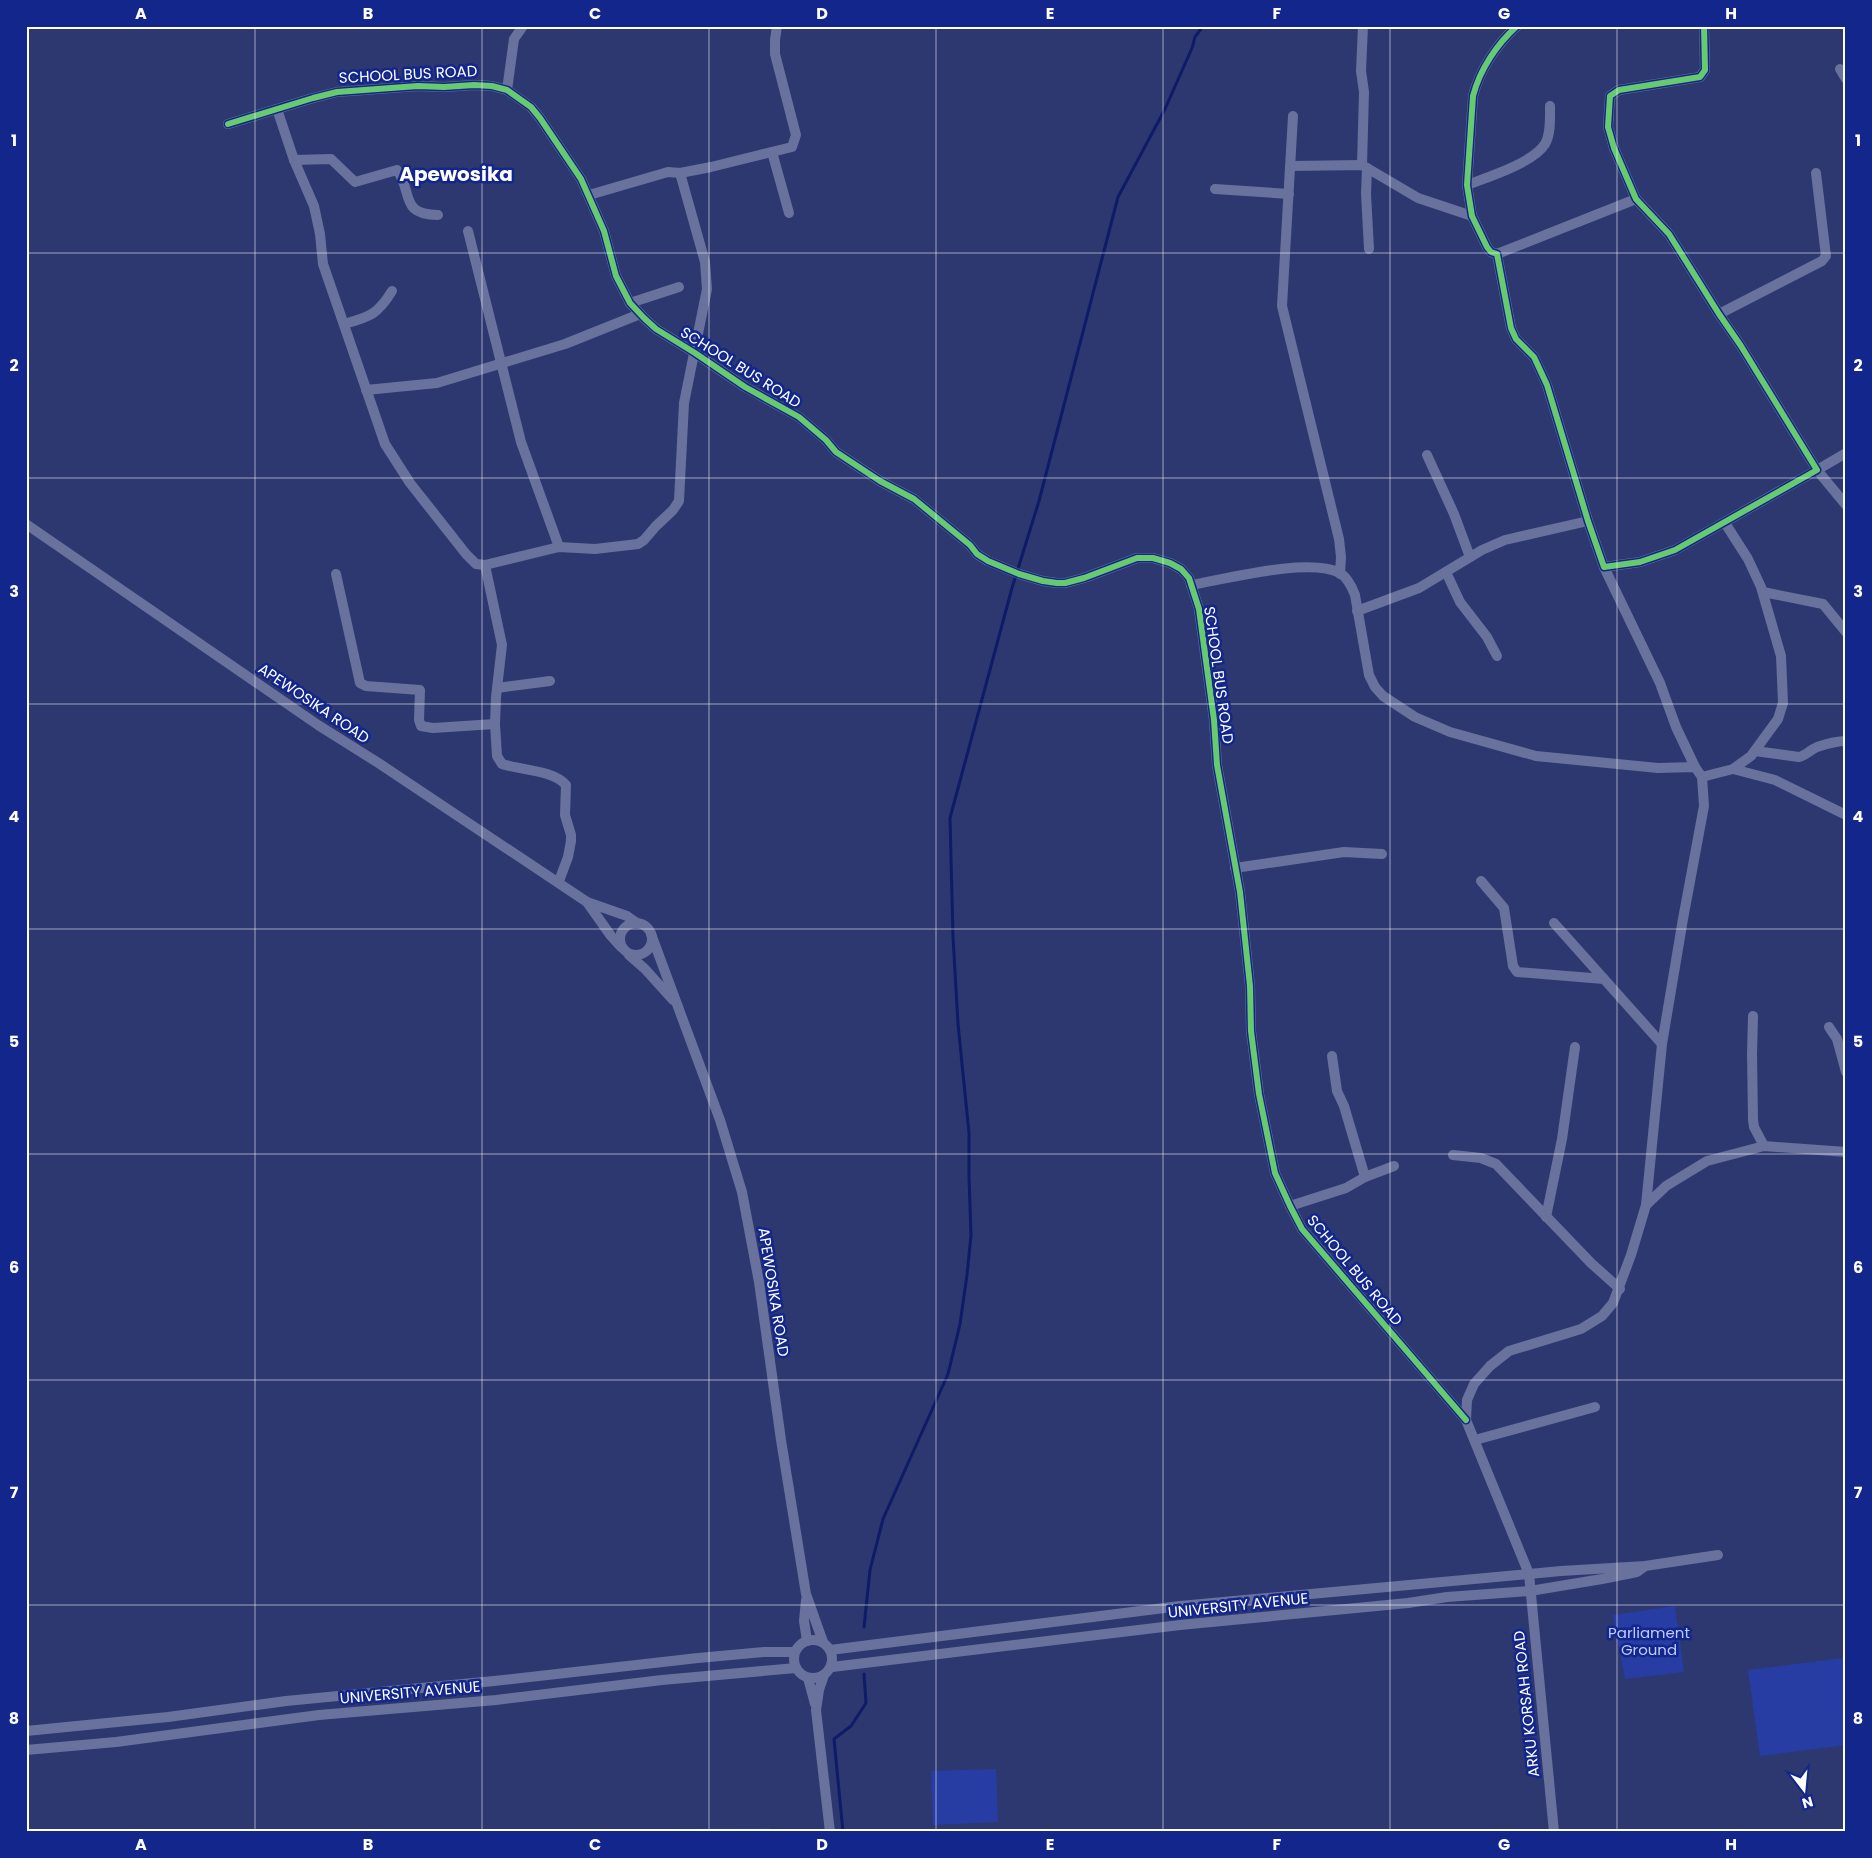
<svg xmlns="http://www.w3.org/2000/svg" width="1872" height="1858" viewBox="0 0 1872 1858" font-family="Poppins,sans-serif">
<rect width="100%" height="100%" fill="#2d3870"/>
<!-- green -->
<g fill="#283da4">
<polygon points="1675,1606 1684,1672 1625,1679 1613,1615"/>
<polygon points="1843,1658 1846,1682 1846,1745 1760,1756 1748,1670"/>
<polygon points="996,1769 998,1822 933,1825 931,1771"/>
<polygon points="770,1828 770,1832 668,1832 668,1829"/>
</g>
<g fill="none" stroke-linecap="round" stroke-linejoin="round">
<!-- stream -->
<g stroke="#0e1c68" stroke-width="3">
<polyline points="864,1627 870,1570 883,1519 948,1374 960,1324 967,1275 971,1235 969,1177 969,1133 958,1024 953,937 950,818 1012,588 1039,501 1118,197 1165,109 1192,48 1195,37 1203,26"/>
<polyline points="843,1832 834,1739 851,1726 866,1703 864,1674"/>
</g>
<!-- minor -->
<g stroke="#69729c" stroke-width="10">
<path d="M1517 26C1497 44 1480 69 1473 96L1467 185 1472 216 1487 247 1491 252 1497 254 1511 328 1516 339 1534 357 1547 385 1588 521 1604 567 1640 562 1675 550 1817 470 1741 346 1719 314 1669 234 1636 199 1614 148 1608 127 1610 96 1619 90 1700 77 1705 70 1704 26"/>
<polyline points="1840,69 1846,79"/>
<polyline points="507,90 514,39 523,26"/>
<polyline points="277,109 294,160 314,206 320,234 323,264 385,444 410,483 466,554 476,564 485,565 559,547 595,549 638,544 644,540 656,526 673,510 679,501 684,403 707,289 705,262 680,173"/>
<polyline points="1293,116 1282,306 1339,539 1341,557 1340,574"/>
<polyline points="228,124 313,98 337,92 418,86 444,87 474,85 492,86 507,90 531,107 540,118 581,179 604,231 616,276 630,303 644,318 656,329 695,353 745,387 799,417 826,440 836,452 880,481 914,499 970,545 977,554 988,561 1019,574 1043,581 1057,583 1065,583 1084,578 1137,558 1153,558 1170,563 1181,569 1189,578 1199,609 1214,720 1217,765 1240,892 1250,986 1251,1031 1259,1094 1275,1173 1290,1206 1302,1229 1466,1420"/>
<polyline points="772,152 789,213"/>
<path d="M294 160 331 159 355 182 397 170C413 191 399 215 438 215"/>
<polyline points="1362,165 1364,92 1361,71 1363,26"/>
<polyline points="1291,166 1362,165 1418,198 1472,216"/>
<polyline points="1367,168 1366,194 1369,249"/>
<path d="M1467 185C1488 177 1533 163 1545 144 1551 134 1550 118 1550 106"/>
<polyline points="1215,189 1289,194"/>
<polyline points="589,195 668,172 680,173 711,167 792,147 796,135 775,54 775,40 777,26"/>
<polyline points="468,231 521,442 559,547"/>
<polyline points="1497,254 1636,199"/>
<polyline points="630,303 679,287"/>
<polyline points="1719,314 1822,261 1826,256 1816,173"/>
<path d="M344 324C370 317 378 314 392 291"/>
<polyline points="366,390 437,383 565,344 640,314"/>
<polyline points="1846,453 1817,470 1846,505"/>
<polyline points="1427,455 1454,514 1470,557"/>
<polyline points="26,524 318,725 380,764 587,902 627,916 637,923"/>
<path d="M485 565 502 645 496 697 495 724 497 756 502 764C520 770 553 770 566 785L565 815 571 835V841L568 857 559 881"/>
<polyline points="1604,567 1660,683 1676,727 1695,767"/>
<polyline points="1446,572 1460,602 1487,637 1497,656"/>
<polyline points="336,574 360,683 366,686 420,690 419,720 421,726 433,728 495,724"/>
<path d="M1191 585C1226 579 1309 557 1340 573 1348 578 1352 587 1355 595L1369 675 1375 687 1383 696 1415 717 1450 732 1536 756 1658 768 1695 767 1702 777 1704 806 1683 919 1662 1044 1646 1205"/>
<polyline points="1763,592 1823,604 1846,632"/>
<polyline points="1357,611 1419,588 1482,550 1505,540 1588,521"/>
<polyline points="497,688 550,681"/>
<path d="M1755 751 1799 757C1806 755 1810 750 1817 747 1826 744 1837 741 1846 741"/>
<polyline points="1733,769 1775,780 1846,815"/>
<polyline points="1702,777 1733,769 1751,756 1778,719 1783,703 1781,656 1761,587 1748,559 1725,523"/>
<polyline points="1235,868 1344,852 1382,854"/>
<polyline points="1481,881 1504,908 1513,966 1517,972 1604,979"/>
<polyline points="587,902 611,936 621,947"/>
<circle cx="636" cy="939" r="16"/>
<polyline points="1554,923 1662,1044"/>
<polyline points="651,934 720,1120 742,1192 759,1282 781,1440 806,1594 823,1642"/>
<polyline points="629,955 645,969 673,1000"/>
<polyline points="1753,1016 1752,1054 1753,1120 1754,1127 1764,1146"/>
<polyline points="1829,1027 1837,1039 1846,1072"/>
<polyline points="1332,1056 1337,1091 1344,1106 1365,1177"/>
<polyline points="1453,1155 1481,1158 1496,1164 1591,1263 1620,1289"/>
<polyline points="1290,1206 1346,1188 1365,1177 1394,1166"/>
<polyline points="1546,1217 1562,1139 1575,1047"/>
<polyline points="1475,1440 1595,1407"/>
<polyline points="806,1600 804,1621 807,1641"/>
<circle cx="813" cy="1659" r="19"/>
<polyline points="830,1650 1180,1606 1561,1571 1645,1566 1718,1555"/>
<polyline points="832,1667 1180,1625 1408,1603 1447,1597 1530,1591 1602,1579 1637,1572 1644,1567"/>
<polyline points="824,1675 819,1690 816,1710 830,1832"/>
<polyline points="808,1678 815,1704"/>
<polyline points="26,1731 168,1717 286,1701 494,1681 698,1658 764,1652 795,1652"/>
<polyline points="26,1750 116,1742 319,1715 496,1700 662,1680 796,1668"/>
<polyline points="1554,1832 1529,1574 1466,1420 1467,1400 1474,1384 1490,1366 1509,1351 1581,1329 1602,1316 1613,1303 1631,1255 1646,1205 1666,1186 1707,1161 1764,1146 1846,1152"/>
</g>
<!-- cycleway casing -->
<g stroke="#12268b" stroke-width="9">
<g id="cycleway">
<path d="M1517 26C1497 44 1480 69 1473 96L1467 185 1472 216 1487 247 1491 252 1497 254 1511 328 1516 339 1534 357 1547 385 1588 521 1604 567 1640 562 1675 550 1817 470 1741 346 1719 314 1669 234 1636 199 1614 148 1608 127 1610 96 1619 90 1700 77 1705 70 1704 26"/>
<polyline points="228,124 313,98 337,92 418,86 444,87 474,85 492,86 507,90 531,107 540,118 581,179 604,231 616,276 630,303 644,318 656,329 695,353 745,387 799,417 826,440 836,452 880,481 914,499 970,545 977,554 988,561 1019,574 1043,581 1057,583 1065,583 1084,578 1137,558 1153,558 1170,563 1181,569 1189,578 1199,609 1214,720 1217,765 1240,892 1250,986 1251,1031 1259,1094 1275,1173 1290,1206 1302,1229 1466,1420"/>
</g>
</g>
<!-- cycleway -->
<use href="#cycleway" stroke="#67ca6e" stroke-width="6"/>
</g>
<!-- grid -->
<path fill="none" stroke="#fff" stroke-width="1" stroke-opacity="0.55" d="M255 26V1832M482 26V1832M709 26V1832M936 26V1832M1163 26V1832M1390 26V1832M1617 26V1832M26 253H1846M26 478H1846M26 704H1846M26 929H1846M26 1154H1846M26 1380H1846M26 1605H1846"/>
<g text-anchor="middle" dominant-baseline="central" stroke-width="5" stroke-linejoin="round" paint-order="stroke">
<!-- street labels -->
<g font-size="15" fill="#fff" stroke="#12268b">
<text transform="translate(408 74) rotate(-3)">SCHOOL BUS ROAD</text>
<text transform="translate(741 367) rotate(32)">SCHOOL BUS ROAD</text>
<text transform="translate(1219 675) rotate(82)">SCHOOL BUS ROAD</text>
<text transform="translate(314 703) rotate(34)">APEWOSIKA ROAD</text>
<text transform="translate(1355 1270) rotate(50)">SCHOOL BUS ROAD</text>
<text transform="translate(774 1292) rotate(81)">APEWOSIKA ROAD</text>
<text transform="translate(1238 1605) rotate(-6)">UNIVERSITY AVENUE</text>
<text transform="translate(410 1692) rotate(-5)">UNIVERSITY AVENUE</text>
<text transform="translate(1526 1704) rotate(-96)">ARKU KORSAH ROAD</text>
</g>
<!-- park labels -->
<g font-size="15" fill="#c0cbfc" stroke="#12268b">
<text x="1649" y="1632">Parliament<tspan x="1649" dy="17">Ground</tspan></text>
</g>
<!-- district labels -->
<g font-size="20" font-weight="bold" fill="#fff" stroke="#12268b">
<text x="456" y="174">Apewosika</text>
</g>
</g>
<!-- border -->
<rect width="1872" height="1858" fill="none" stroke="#12268b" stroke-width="55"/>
<!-- north arrow -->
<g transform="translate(1804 1790) rotate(164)" stroke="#12268b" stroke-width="4" paint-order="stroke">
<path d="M0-4L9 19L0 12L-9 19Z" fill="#ffffff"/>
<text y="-8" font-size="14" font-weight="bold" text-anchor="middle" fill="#ffffff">N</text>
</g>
<rect x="28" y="28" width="1816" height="1802" fill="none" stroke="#fff" stroke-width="2"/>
<g font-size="16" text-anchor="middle" font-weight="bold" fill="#fff">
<text x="141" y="19">A</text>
<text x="368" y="19">B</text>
<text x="595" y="19">C</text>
<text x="822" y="19">D</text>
<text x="1050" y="19">E</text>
<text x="1277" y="19">F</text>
<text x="1504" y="19">G</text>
<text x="1731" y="19">H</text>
<text x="14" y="146">1</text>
<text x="1858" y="146">1</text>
<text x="14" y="371">2</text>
<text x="1858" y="371">2</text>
<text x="14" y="597">3</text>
<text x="1858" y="597">3</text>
<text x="14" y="822">4</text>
<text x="1858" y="822">4</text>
<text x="14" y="1047">5</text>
<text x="1858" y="1047">5</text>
<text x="14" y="1273">6</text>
<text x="1858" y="1273">6</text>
<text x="14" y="1498">7</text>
<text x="1858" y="1498">7</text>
<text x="14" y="1724">8</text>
<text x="1858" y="1724">8</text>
<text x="141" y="1850">A</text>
<text x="368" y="1850">B</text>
<text x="595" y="1850">C</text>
<text x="822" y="1850">D</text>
<text x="1050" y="1850">E</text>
<text x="1277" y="1850">F</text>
<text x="1504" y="1850">G</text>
<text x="1731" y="1850">H</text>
</g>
</svg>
